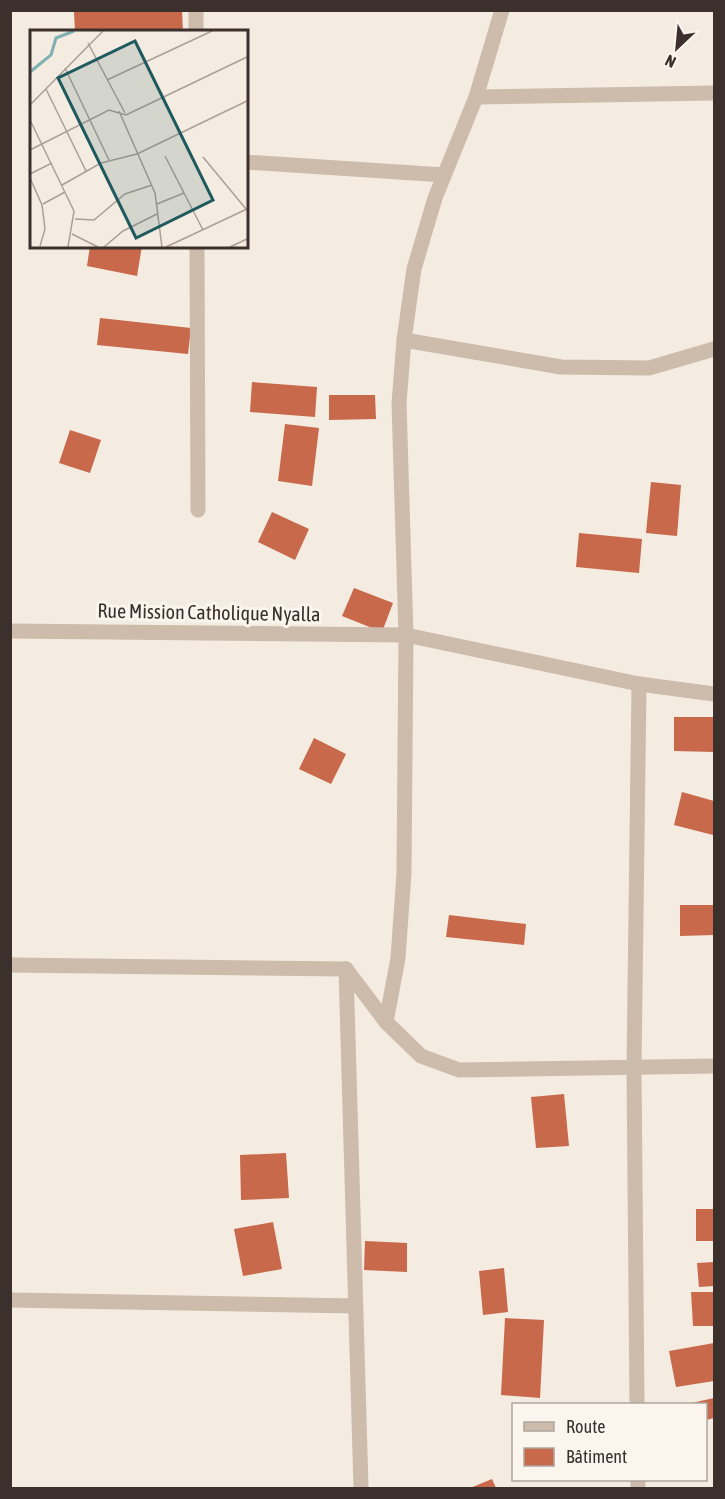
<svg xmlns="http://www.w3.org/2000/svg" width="725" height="1499" viewBox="0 0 725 1499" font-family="'Asap Condensed',sans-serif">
<rect width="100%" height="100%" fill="#f4ebe1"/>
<!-- building -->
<g fill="#c8694b">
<polygon points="102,10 182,10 183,32 75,32 74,12"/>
<polygon points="90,246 142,246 137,276 87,266"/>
<polygon points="100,318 191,328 188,354 97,345"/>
<polygon points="252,382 317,387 315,417 250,412"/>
<polygon points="329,395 375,395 376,419 329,420"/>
<polygon points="285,424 319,428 312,486 278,481"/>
<polygon points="70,430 101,440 90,473 59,463"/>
<polygon points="651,482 681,485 677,536 646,533"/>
<polygon points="272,512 309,529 295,560 258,542"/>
<polygon points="579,533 642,539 639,573 576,567"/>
<polygon points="354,588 393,603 382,632 342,616"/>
<polygon points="674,717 714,717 714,752 674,751"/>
<polygon points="314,738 346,754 331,784 299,769"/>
<polygon points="682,792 714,801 714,830 713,835 674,825"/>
<polygon points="680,905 714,905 714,935 680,936"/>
<polygon points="449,915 526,924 524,945 446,937"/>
<polygon points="564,1094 569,1146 536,1148 531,1097"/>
<polygon points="286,1153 289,1198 241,1200 240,1155"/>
<rect x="696" y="1209" width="18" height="32"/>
<polygon points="273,1222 282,1269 243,1276 234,1229"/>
<polygon points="365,1241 407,1243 407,1272 364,1270"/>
<polygon points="714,1262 714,1286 699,1287 697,1263"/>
<polygon points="504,1268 508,1312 483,1315 479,1271"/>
<polygon points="691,1292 714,1292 714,1326 693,1326"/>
<polygon points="505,1318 544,1320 540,1398 501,1395"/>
<polygon points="714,1343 714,1381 676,1387 669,1351"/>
<polygon points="714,1398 714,1418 706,1420 706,1404 687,1404"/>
<polygon points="492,1479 496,1488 470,1488"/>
</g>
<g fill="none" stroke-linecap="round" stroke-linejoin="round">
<!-- minor -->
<g stroke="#cdbbac" stroke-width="15">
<polyline points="196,10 196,32"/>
<polyline points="476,97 714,93"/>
<polyline points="246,162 444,175"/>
<polyline points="197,246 198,510"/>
<polyline points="404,340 561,367 649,368 714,349"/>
<polyline points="10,631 406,635 639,684 714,694"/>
<polyline points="10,965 346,969"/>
<polyline points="346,969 361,1488"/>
<polyline points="346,969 386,1022 421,1056 459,1070 714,1066"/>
<polyline points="386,1022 398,958 404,873 406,635 399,403 404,340 414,269 435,198 476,97 502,10"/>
<polyline points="10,1300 355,1306"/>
<polyline points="637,1404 634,1068 639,684"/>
<polyline points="638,1480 638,1488"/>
</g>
</g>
<g text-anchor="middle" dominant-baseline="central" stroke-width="6" stroke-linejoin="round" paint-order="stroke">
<!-- street labels -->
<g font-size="20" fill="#3b302b" stroke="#fbf5ee">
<text transform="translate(209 612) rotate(1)">Rue Mission Catholique Nyalla</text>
</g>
</g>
<!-- overview -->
<g transform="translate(30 30)">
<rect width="218" height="218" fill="#f4ebe1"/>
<path fill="none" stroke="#7fb0b2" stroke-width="3" d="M0 42 21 25 26 8 44 1"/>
<path fill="none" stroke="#aaa098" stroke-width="1.5" d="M58 13 95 83M35 38 79 130M77 50 182 1M16 59 56 141M0 75 73 1M89 81 125 163 132 217M96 85 217 27M0 90 44 181 38 217M0 120 79 80 96 85M135 126 173 200M173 127 216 179M0 144 22 133M0 148 12 175 15 199 10 216M32 155 71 133 107 124 217 71M13 174 35 162M127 174 154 163M45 189 64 190 95 164 122 155M42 204 68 217M74 217 93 201 127 184M136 217 217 179M200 217 217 209"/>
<path fill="#1f5a5e" fill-opacity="0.15" stroke="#1f5a5e" stroke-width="3" d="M105 11 183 170 106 208 28 48Z"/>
<rect width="218" height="218" fill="none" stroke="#3b302b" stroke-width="3"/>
</g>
<!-- border -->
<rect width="725" height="1499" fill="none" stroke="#3b302b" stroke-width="24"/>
<!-- legend -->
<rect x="512" y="1403" width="195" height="78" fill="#fbf5ee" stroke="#aea6a0" stroke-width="1.5"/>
<rect x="524" y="1422" width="30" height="9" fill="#cdbbac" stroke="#aea6a0" stroke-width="1.5"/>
<text x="566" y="1433" font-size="18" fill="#3b302b">Route</text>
<rect x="524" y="1448" width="30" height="18" fill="#c8694b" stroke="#aea6a0" stroke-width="1.5"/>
<text x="566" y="1463" font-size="18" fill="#3b302b">Bâtiment</text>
<!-- north arrow -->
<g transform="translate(677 48) rotate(206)" stroke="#fbf5ee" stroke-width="4.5" paint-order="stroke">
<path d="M0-4.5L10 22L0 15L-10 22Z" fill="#3b302b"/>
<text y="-9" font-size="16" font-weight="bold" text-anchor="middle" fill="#3b302b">N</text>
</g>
</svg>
